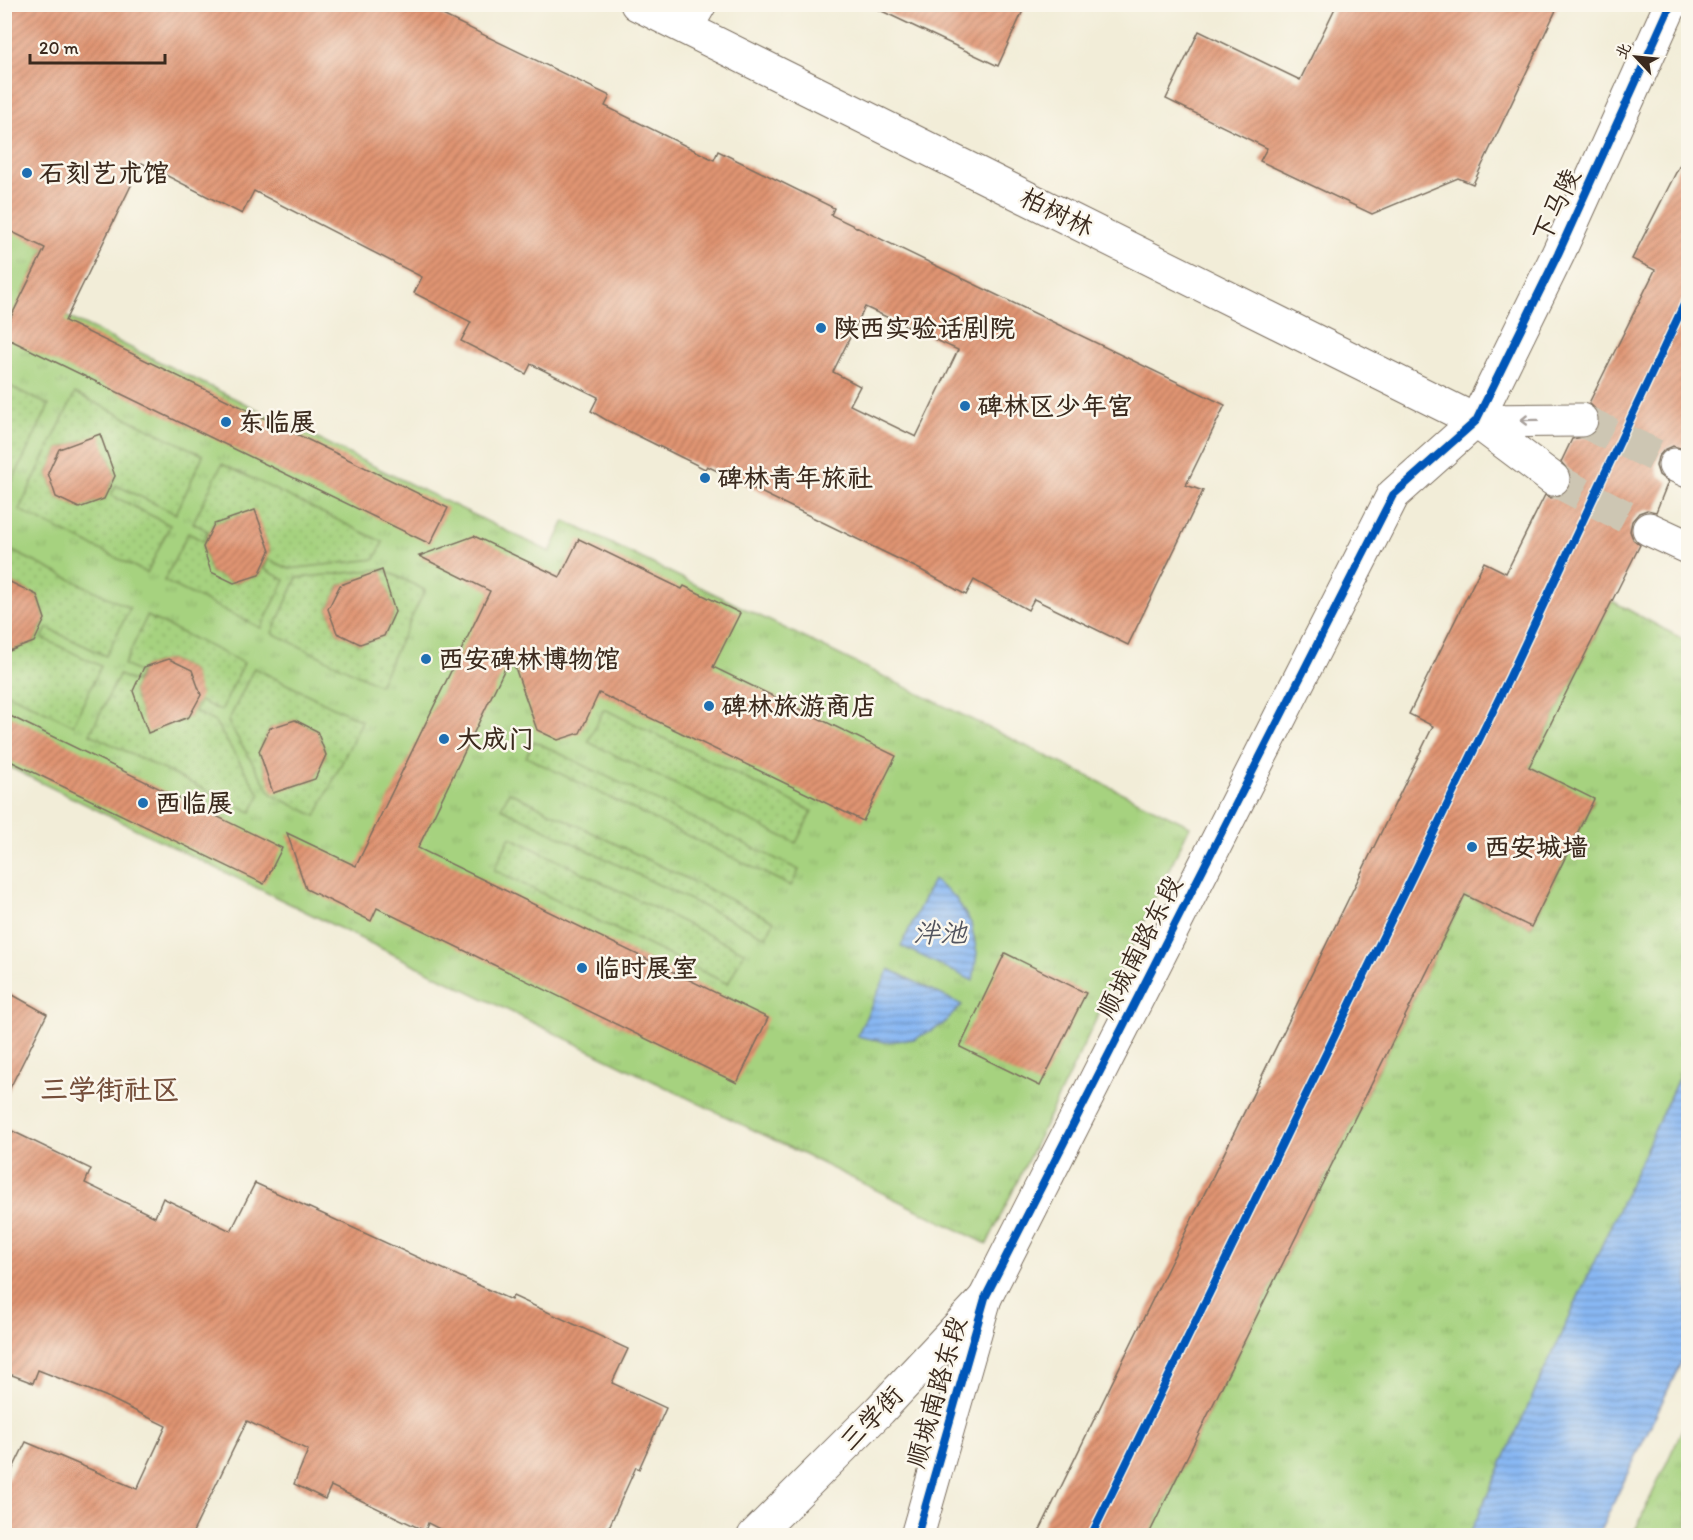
<svg xmlns="http://www.w3.org/2000/svg" width="1693" height="1540" viewBox="0 0 1693 1540" font-family="Itim,'LXGW WenKai TC',sans-serif">
<defs>
<pattern id="park-tufts" width="24" height="20" patternUnits="userSpaceOnUse" patternTransform="scale(1.5)"><rect width="24" height="20" fill="#a6d27f"/><path d="M3 7l-1-3M5 7V3M7 7l1-3M15 17l-1-3M17 17v-4M19 17l1-3" fill="none" stroke="#90b46d"/></pattern>
<pattern id="garden-dots" width="8" height="8" patternUnits="userSpaceOnUse" patternTransform="scale(1.5)"><rect width="8" height="8" fill="#a6d27f"/><path d="M2 2h.1M6 6h.1" fill="none" stroke="#90b46d" stroke-width="1.8" stroke-linecap="round"/></pattern>
<pattern id="water-rules" width="6" height="5" patternUnits="userSpaceOnUse" patternTransform="scale(1.5)"><rect width="6" height="5" fill="#88b7f3"/><path d="M0 2.5h6" fill="none" stroke="#7095c4"/></pattern>
<pattern id="building-hatch" width="6" height="6" patternUnits="userSpaceOnUse" patternTransform="scale(1.5)"><rect width="6" height="6" fill="#e09472"/><path d="M-1 1l2-2M0 6l6-6M5 7l2-2" fill="none" stroke="#b7795d"/></pattern>
</defs>
<rect width="100%" height="100%" fill="#fbf7ec"/>
<filter id="ink" filterUnits="userSpaceOnUse"><feTurbulence type="fractalNoise" baseFrequency=".0167" numOctaves="2"/><feDisplacementMap in="SourceGraphic" scale="12" xChannelSelector="R" yChannelSelector="G"/><feConvolveMatrix kernelMatrix="1 2 1 2 8 2 1 2 1" color-interpolation-filters="sRGB"/></filter>
<filter id="wash" filterUnits="userSpaceOnUse"><feTurbulence type="fractalNoise" baseFrequency=".008" numOctaves="4" result="noise"/><feDisplacementMap in="SourceGraphic" scale="24" xChannelSelector="R" yChannelSelector="G"/><feGaussianBlur stdDeviation="1.35" result="paint"/><feColorMatrix in="noise" values="0 0 0 0 0 0 0 0 0 0 0 0 0 0 0 0 0 1.4 0 .05"/><feComposite in="paint" operator="in"/></filter>
<g filter="url(#wash)">
<rect width="100%" height="100%" fill="#f2edd8"/>
<!-- park -->
<g fill="url(#park-tufts)" stroke="#707e4e" stroke-width="1.5">
<polygon points="4,5 80,176 22,295 550,552 565,521 1190,826 987,1244 5,765"/>
<polygon points="1612,601 1688,642 1688,1056 1474,1535 1148,1536 1465,895 1531,927 1594,800 1529,767"/>
<polygon points="1688,1417 1688,1535 1633,1535"/>
</g>
<!-- garden -->
<g fill="url(#garden-dots)" stroke="#707e4e" stroke-width="1.5" fill-rule="evenodd">
<polygon points="5,384 49,405 5,497"/>
<path d="M75 393 203 455 176 514 116 485 111 495 170 525 147 573 19 510ZM83 440 106 451 115 476 104 499 79 508 56 497 48 473 59 449Z"/>
<path d="M222 464 383 542 375 559 289 569 268 559 264 569 285 580 261 628 164 581 188 533 203 541 208 531 193 523ZM238 516 261 527 270 551 259 575 234 583 211 572 203 547 214 524Z"/>
<polygon points="4,547 130,608 106,656 47,628 42,638 101,666 73,725 5,692 5,648 10,651 34,642 45,619 37,595 14,584 5,587"/>
<path d="M382 569 425 590 379 685 272 633 297 578ZM364 576 387 588 395 612 384 636 360 644 337 633 328 609 340 585Z"/>
<path d="M147 616 244 663 221 711 200 701 195 712 215 722 260 795 251 812 90 734 119 675 135 682 140 673 124 665ZM169 659 192 670 200 695 189 717 165 726 142 715 133 691 144 667Z"/>
<path d="M254 668 362 721 316 816 272 795 228 722ZM295 720 317 731 326 755 315 779 290 787 267 776 259 751 270 728Z"/>
<polygon points="604,709 812,811 796,843 588,742"/>
<polygon points="534,741 799,870 791,886 526,757"/>
<polygon points="509,792 774,921 766,937 501,808"/>
<polygon points="510,837 744,952 728,984 494,870"/>
</g>
<!-- water -->
<g fill="url(#water-rules)" stroke="#627088" stroke-width="1.5">
<polygon points="933,880 955,897 971,923 977,953 973,981 901,946"/>
<polygon points="889,969 962,1005 942,1025 915,1039 885,1042 857,1036"/>
<polygon points="1688,1057 1688,1348 1598,1535 1469,1535"/>
</g>
<g id="blocks">
<!-- building -->
<g fill="url(#building-hatch)" fill-rule="evenodd">
<path d="M4 4H420L610 96 605 106 714 160 718 151 834 208 831 215 1225 405 1186 485 1203 491 1128 645 1034 599 1028 610 974 580 966 595 921 570 707 466 705 469 608 421 591 411 598 397 531 364 526 374 461 341 471 322 414 293 422 277 254 191 242 214 142 163 65 321 448 508 430 544 4 337V331L45 248 4 228ZM865 307 958 350 916 437 850 405 860 386 833 372Z"/>
<polygon points="867,4 1026,4 998,66"/>
<polygon points="1337,4 1559,4 1473,184 1458,178 1372,214 1260,161 1267,148 1166,99 1199,31 1300,80"/>
<polygon points="1689,147 1689,441 1684,449 1673,446 1664,450 1658,457 1656,466 1659,475 1668,482 1656,512 1647,510 1639,513 1632,521 1630,531 1633,539 1640,545 1529,767 1594,799 1531,927 1465,895 1148,1536 1037,1536 1433,726 1409,714 1484,562 1506,573 1545,495 1551,498 1560,496 1568,490 1572,481 1570,472 1561,462 1572,439 1590,436 1598,429 1600,420 1597,411 1589,403 1655,270 1632,259"/>
<polygon points="100,434 115,476 104,499 79,508 56,497 48,473 59,449"/>
<polygon points="255,510 270,551 259,575 234,583 211,572 203,547 214,524"/>
<polygon points="474,536 560,577 579,539 682,589 684,586 740,613 713,667 896,756 863,821 599,693 580,733 558,740 537,730 511,656 418,848 768,1018 737,1083 377,908 371,921 306,889 287,833 356,866 490,591 419,556"/>
<polygon points="382,570 395,612 384,636 360,644 337,633 328,609 340,585"/>
<polygon points="4,579 37,595 45,619 34,642 4,653"/>
<polygon points="169,659 192,670 201,695 189,717 148,733 133,691 144,667"/>
<polygon points="4,713 282,848 264,884 4,758"/>
<polygon points="295,720 317,731 326,755 315,779 273,793 259,751 270,728"/>
<polygon points="1005,953 1086,993 1040,1086 960,1047"/>
<polygon points="4,990 47,1014 4,1100"/>
<polygon points="4,1127 91,1169 85,1183 155,1217 163,1198 231,1231 255,1183 511,1300 513,1296 628,1349 612,1383 666,1408 639,1469 636,1467 605,1536 453,1536 428,1523 425,1531 331,1486 325,1499 294,1484 308,1450 247,1421 191,1536 4,1536 4,1487 26,1442 137,1489 166,1426 105,1396 38,1370 33,1383 4,1372"/>
</g>
</g>
</g>
<g filter="url(#ink)">
<use href="#blocks" fill-opacity="0" stroke="#7b6e5f" stroke-width="1.5"/>
<g fill="none" stroke-linecap="round" stroke-linejoin="round">
<!-- secondary-tunnel -->
<g stroke="#cdc6b3" stroke-width="33" stroke-dasharray="33 16" stroke-linecap="butt">
<polyline points="1581,420 1675,465"/>
<polyline points="1553,479 1649,529"/>
</g>
<!-- service casing -->
<g stroke="#7b6e5f" stroke-width="26">
<polyline id="service" points="690,30 705,4"/>
</g>
<!-- minor casing -->
<g stroke="#7b6e5f" stroke-width="35">
<polyline id="minor" points="754,1536 880,1410 985,1298"/>
</g>
<!-- tertiary casing -->
<g stroke="#7b6e5f" stroke-width="35">
<polyline id="tertiary" points="917,1536 985,1298 1393,495 1476,421 1558,254 1671,4"/>
</g>
<!-- secondary casing -->
<g stroke="#7b6e5f" stroke-width="35">
<g id="secondary">
<polyline points="637,4 1476,421 1553,479"/>
<polyline points="1476,421 1581,420"/>
<polyline points="1675,465 1688,471"/>
<polyline points="1649,529 1688,547"/>
</g>
</g>
<!-- service -->
<use href="#service" stroke="#fff" stroke-width="24"/>
<!-- minor -->
<use href="#minor" stroke="#fff" stroke-width="33"/>
<!-- tertiary -->
<use href="#tertiary" stroke="#fff" stroke-width="33"/>
<!-- secondary -->
<use href="#secondary" stroke="#fff" stroke-width="33"/>
<!-- cycleway casing -->
<g stroke="#fbf7ec" stroke-width="11">
<g id="cycleway">
<polyline points="917,1536 985,1298 1393,495 1476,421 1558,254 1671,4"/>
<polyline points="1091,1536 1510,676 1688,296"/>
</g>
</g>
<!-- cycleway -->
<use href="#cycleway" stroke="#0057b8" stroke-width="8"/>
</g>
<!-- one-way arrows -->
<defs><path id="oneway-shaft" d="M-6 0H5M1.5-3L5.5 0L1.5 3" fill="none" stroke-width="1.6" stroke-linecap="round" stroke-linejoin="round" transform="scale(1.5)"/></defs>
<use stroke="#a79f9a" href="#oneway-shaft" transform="translate(1529 420) rotate(179)"/>
</g>
<!-- markers -->
<g fill="#1f6fb2" stroke="#fbf7ec" stroke-width="2">
<circle cx="27" cy="173" r="6"/>
<circle cx="821" cy="328" r="6"/>
<circle cx="965" cy="406" r="6"/>
<circle cx="226" cy="422" r="6"/>
<circle cx="705" cy="478" r="6"/>
<circle cx="426" cy="659" r="6"/>
<circle cx="709" cy="706" r="6"/>
<circle cx="444" cy="739" r="6"/>
<circle cx="143" cy="803" r="6"/>
<circle cx="1472" cy="847" r="6"/>
<circle cx="582" cy="968" r="6"/>
</g>
<g text-anchor="middle" dominant-baseline="central" stroke-width="5" stroke-linejoin="round" paint-order="stroke">
<!-- poi labels -->
<g font-size="26" font-weight="bold" fill="#3b2a1e" stroke="#fbf7ec" text-anchor="start">
<text x="39" y="173">石刻艺术馆</text>
<text x="833" y="328">陕西实验话剧院</text>
<text x="977" y="406">碑林区少年宫</text>
<text x="238" y="422">东临展</text>
<text x="717" y="478">碑林青年旅社</text>
<text x="438" y="659">西安碑林博物馆</text>
<text x="721" y="706">碑林旅游商店</text>
<text x="456" y="739">大成门</text>
<text x="155" y="803">西临展</text>
<text x="1484" y="847">西安城墙</text>
<text x="594" y="968">临时展室</text>
</g>
<!-- street labels -->
<g font-size="26" fill="#3b2a1e" stroke="#fbf7ec">
<text transform="translate(1556 205) rotate(-65)">下马陵</text>
<text transform="translate(1057 212) rotate(26)">柏树林</text>
<text transform="translate(1139 947) rotate(-63)">顺城南路东段</text>
<text transform="translate(936 1392) rotate(-74)">顺城南路东段</text>
<text transform="translate(871 1418) rotate(-46)">三学街</text>
</g>
<!-- water labels -->
<g font-size="27" font-style="italic" fill="#52545e" stroke="#fbf7ec">
<text x="940" y="932">泮池</text>
</g>
<!-- quarter labels -->
<g font-size="28" font-weight="bold" fill="#754f3b" stroke="#fbf7ec">
<text x="110" y="1089">三学街社区</text>
</g>
</g>
<!-- margin -->
<rect width="1693" height="1540" fill="none" stroke="#fbf7ec" stroke-width="24"/>
<!-- north arrow -->
<g transform="translate(1636 57) rotate(296)" stroke="#fbf7ec" stroke-width="4.5" paint-order="stroke">
<path d="M0-4.5L10 22L0 15L-10 22Z" fill="#3b2a1e"/>
<text y="-9" font-size="16" font-weight="bold" text-anchor="middle" fill="#3b2a1e">北</text>
</g>
<!-- scale -->
<path d="M30 54v9h135v-9" fill="none" stroke="#3b2a1e" stroke-width="3"/>
<text x="39" y="54" font-size="18" fill="#3b2a1e" stroke="#fbf7ec" stroke-width="4.5" paint-order="stroke">20 m</text>
</svg>
